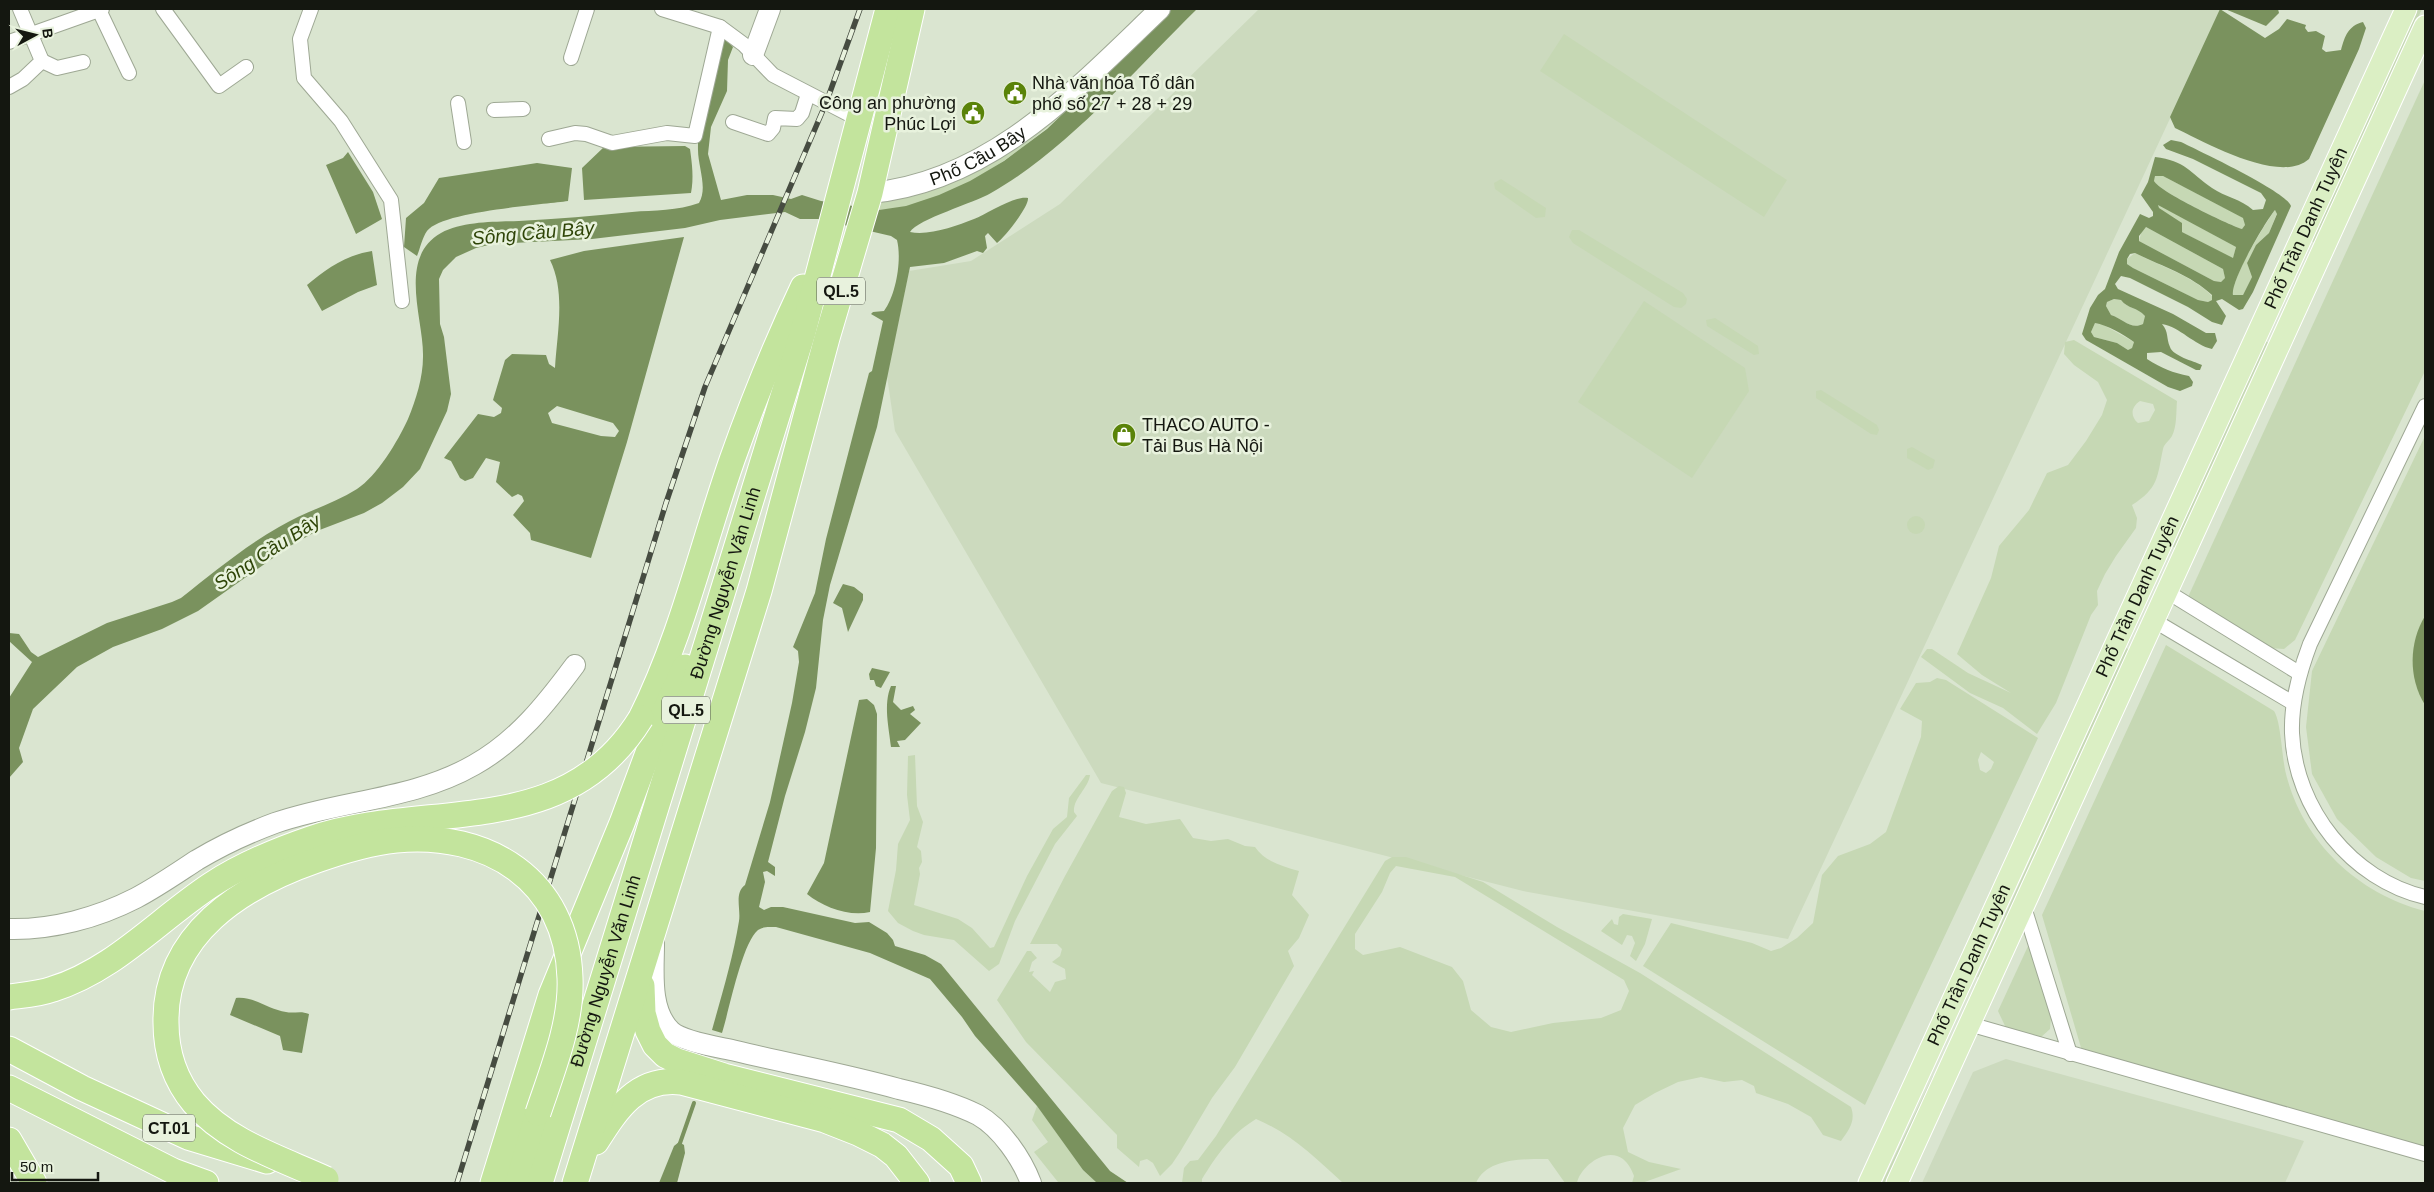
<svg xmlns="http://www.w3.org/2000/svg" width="2434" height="1192" viewBox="0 0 2434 1192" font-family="Helvetica,sans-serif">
<rect width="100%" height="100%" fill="#dae5d0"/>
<!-- built -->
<g fill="#ccdabe">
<polygon points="1259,9 2221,9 1788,939 1523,891 1101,783 895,431 887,376 909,271 971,261 1060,204"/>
<polygon points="2006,1059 2304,1141 2285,1183 1922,1183 1973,1072"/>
</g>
<!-- green -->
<g fill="#c6d8b4" fill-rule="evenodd">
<path d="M1164 9H1172C1098 80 989 205 879 210L881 202 906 198 941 186 978 167Z"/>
<polygon points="2416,9 2422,9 2314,242 2308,240"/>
<polygon points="1564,34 1787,180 1764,217 1540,71"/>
<polygon points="2425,80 2425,371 2295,640 2284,649 2269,648 2188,597"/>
<path d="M2155 176H2163L2244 218 2245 225 2242 229C2227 224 2160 192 2154 181Z"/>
<polygon points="1501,179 1546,208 1545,217 1536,218 1495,189 1494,183"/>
<polygon points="2158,204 2236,247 2233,259 2182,232 2181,227 2158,208"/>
<path d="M2275 210 2277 213 2269 233 2256 245 2247 263 2252 277 2243 295H2233C2230 280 2265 224 2275 210Z"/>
<polygon points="2146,227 2223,269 2225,278 2221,282 2214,281 2139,241 2142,230"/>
<polygon points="1572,230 1579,230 1683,293 1687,299 1686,304 1681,308 1674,307 1573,243 1569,237"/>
<path d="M2135 253C2160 266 2191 275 2212 296V300L2208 302 2198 300 2133 268 2127 264V259Z"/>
<path d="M2114 299 2121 300C2128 309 2136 306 2145 316L2143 324C2131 330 2123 319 2111 315L2106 306 2107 302Z"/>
<polygon points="1644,301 1745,368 1749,391 1692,478 1578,402"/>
<polygon points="1715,318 1758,346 1759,354 1754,355 1707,326 1706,320"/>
<polygon points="2095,323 2102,324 2134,342 2132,348 2128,350 2117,343 2094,337 2091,332"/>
<path d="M2074 340 2177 401C2176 412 2177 426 2172 436 2169 441 2164 444 2163 449 2157 477 2159 488 2132 505L2137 518 2136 528 2116 556 2105 574 2097 591 2098 605 2091 615 2056 703 2037 734 2003 708 1970 693 1921 657 1927 649H1932L1968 673 2011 693 1982 675 1957 654 1991 578 1999 546 2029 510 2047 473 2068 465 2086 441 2102 415 2107 400 2098 382 2074 365 2064 354 2065 342ZM2140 401 2153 404 2155 410 2149 421 2138 423C2130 416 2131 407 2140 401Z"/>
<polygon points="2263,340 2269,343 2177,548 2173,547"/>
<polygon points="1821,390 1877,425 1879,430 1877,435 1871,434 1816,398 1816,391"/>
<polygon points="2425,436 2425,881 2411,878 2376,857 2337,819 2312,774 2306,727 2312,671"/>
<polygon points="1912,447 1935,460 1933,468 1928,470 1907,458 1907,449"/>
<circle cx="1916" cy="525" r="9"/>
<path d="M2166 645 2274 711C2281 721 2282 759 2286 774 2303 842 2358 894 2425 911V1147L2082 1051 2042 915Z"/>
<polygon points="2126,648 2130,650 1981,978 1977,977"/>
<path d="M1937 678 1946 680 2038 738 1865 1105 1643 966 1671 923 1752 943 1771 951 1781 948 1797 938 1813 923 1822 875 1838 856 1870 844 1886 832 1921 737 1922 721 1900 709 1916 683 1930 682ZM1981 752 1994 762 1991 769 1986 773 1980 770 1978 760Z"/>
<path d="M915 755 917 806 923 822 917 847 921 851 922 862 919 868 920 874 914 905 958 919 972 928 990 948 994 947 1027 876 1053 829 1067 817 1069 798 1086 775H1090C1088 789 1073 798 1074 812L1077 816 1055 844 1015 921 999 964 989 971 954 940 924 935 913 931 898 923 888 911 896 870 898 844 910 820 907 795 908 756Z"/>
<path d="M1119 786 1124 787 1126 793 1119 817 1146 824 1180 819 1193 838 1211 841 1228 839 1245 846 1255 847C1265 862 1283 866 1299 871L1292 895 1309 915 1299 938 1288 951 1294 966 1235 1067 1212 1098 1180 1152 1172 1164 1160 1176 1153 1163 1147 1159 1140 1161 1139 1167 1117 1148V1135L1026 1042 997 1000 1027 951H1031L1037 958 1032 962 1029 972 1034 971 1032 975 1050 992 1055 982 1066 979 1065 969 1052 962 1060 956 1062 949 1057 944H1030L1065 876 1112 791Z"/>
<path d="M1392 857H1406L1483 882 1557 927 1640 973 1851 1107C1856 1121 1849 1130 1841 1141L1823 1135 1811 1117 1788 1104 1756 1093 1754 1086 1742 1080 1724 1082 1701 1077 1678 1082 1655 1093 1635 1105 1623 1128 1628 1152 1649 1162 1681 1169 1642 1183H1632L1634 1176C1632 1170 1628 1163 1623 1159 1606 1146 1580 1167 1577 1183H1565L1548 1159C1524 1159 1487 1158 1476 1183H1343C1314 1157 1292 1134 1256 1119 1231 1134 1217 1155 1202 1179V1183H1182L1184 1168 1190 1161 1198 1160 1216 1136 1385 861ZM1396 866 1455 877 1624 980 1629 991 1621 1010 1601 1018 1553 1023 1511 1032 1491 1027 1471 1010 1463 981 1452 967 1400 947 1363 955 1355 949V934L1382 892 1390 873Z"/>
<polygon points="1623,914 1652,919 1645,944 1636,961 1630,956 1635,943 1632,936 1627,935 1622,945 1601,931 1612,919 1614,924 1618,925 1619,917"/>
<polygon points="2029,944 2051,1018 2050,1029 2040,1038 2006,1028 1998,1011"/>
<polygon points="1933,1076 1935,1077 1889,1183 1882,1183"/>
<polygon points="1037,1106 1083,1170 1097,1183 1056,1183 1058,1182 1034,1152 1048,1142 1032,1120"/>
</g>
<!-- water -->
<g fill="#7a925e" fill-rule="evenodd">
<path d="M1172 9H1197C1135 70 1067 150 991 193 974 203 918 219 910 232 929 236 956 226 974 219 987 214 1015 195 1028 198 1029 207 1004 238 997 243L988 233 985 236 987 248 983 253 977 251 944 263 910 267 877 427 830 585 823 620 816 688 805 732 785 796 768 862 775 867V876L767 871 763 872 765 882 759 907 764 910 771 907H783L855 923 869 922 887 933 893 940 895 946 925 955 941 964 1110 1171 1128 1183H1097L1083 1170 1037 1106 975 1036 962 1017 930 979 870 953 776 927C769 927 764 926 758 930 742 943 729 1011 722 1033L712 1030C722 994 733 958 739 921 741 909 734 893 745 885L770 802 792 703 799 662 798 651 793 647 815 593 826 539 869 373 872 371 883 321 871 314 873 312 884 311C896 295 902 260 897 240L891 236 818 219H800L785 212 720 220 685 228 592 239 493 244 476 248 456 257 443 270 439 279 440 324 444 337 451 394 447 411 420 469 403 487 382 503 364 513 317 531 290 546 198 611 162 629 113 647 77 667 33 709 19 748 23 762 9 778V698L32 662 9 641V633L19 634 31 652 38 657 107 623 172 602 181 598C213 573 244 547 279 527 304 512 333 504 357 489 377 476 398 441 408 419 416 400 423 377 423 357 424 319 397 258 441 233 463 221 495 222 519 221 557 219 594 216 632 212 654 210 678 211 699 203 708 188 698 167 698 150 697 124 715 63 725 38L733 47 728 60 727 91 711 127 708 154 721 200 747 195H773L791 199 802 195 821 201 879 210 906 206 939 195 970 181 1004 161 1047 129Z"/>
<path d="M2220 9 2265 38 2279 29 2287 19 2306 25 2305 28 2308 32 2316 31 2325 36 2322 49 2326 52 2341 50C2345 36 2348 26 2363 22L2366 28 2359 49 2309 159C2280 185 2205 142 2175 128L2170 117Z"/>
<polygon points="2225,9 2278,9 2279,13 2266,26"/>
<path d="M2171 140 2181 142C2199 151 2287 192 2291 206L2253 292 2243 309 2239 310 2222 299 2216 301 2226 316 2222 325 2212 322 2188 307 2130 278 2121 276 2115 284 2118 289 2173 314 2206 333H2215L2217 341 2212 349C2194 345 2180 327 2162 324 2169 332 2166 338 2170 347 2173 356 2193 361 2202 365L2200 370H2196L2161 352 2147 353V359C2161 368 2173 373 2189 376L2193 382 2192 386 2180 391 2168 387 2086 340 2082 334 2090 308 2098 295 2105 289 2119 252 2140 214 2149 218 2153 216V212L2141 195 2148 182 2155 157C2186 161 2189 172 2212 188 2225 197 2241 199 2253 210L2263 209 2266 200 2261 193 2193 159 2166 149 2163 145ZM2155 176H2163L2243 218 2245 225 2242 229C2227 224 2160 192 2154 181ZM2158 205 2236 247 2233 258 2182 232V223L2159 208ZM2275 210 2277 214 2269 233 2256 245 2247 263 2252 277 2243 295H2233C2230 282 2265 222 2275 210ZM2146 227 2223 269 2225 278 2221 282 2214 281 2139 241V236ZM2135 253C2161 266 2191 275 2212 295V300L2208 302 2198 300 2133 268 2127 264V259L2130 254ZM2114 299 2121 300C2128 309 2137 307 2145 316L2143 324C2131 330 2123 319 2111 315L2106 306 2107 302ZM2095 323C2107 325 2123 334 2134 342L2132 348 2128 350 2117 343 2094 337 2091 332Z"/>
<path d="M685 146 690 149C692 164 694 178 691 193L584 200 582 168 604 147Z"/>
<polygon points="348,152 373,192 382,219 356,234 326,165 343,158"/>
<path d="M537 163 572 168 568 201C541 205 442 211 427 231 422 238 420 249 417 256L404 247 406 218 424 203 439 178Z"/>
<path d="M684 237 627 442 591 558 531 540 530 533 513 515 524 501 522 496 518 494 512 497 496 482 500 462 486 458 473 478 465 481 460 478 451 461 444 458 478 414 494 417 501 413 502 408 493 400 505 360 512 354 546 355 549 364 555 368C557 334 566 292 550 260L584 251ZM557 406 613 423 619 431 615 437 601 436 552 423 548 413Z"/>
<path d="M372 251 377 285 358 292 322 311 307 285C326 269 346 255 372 251Z"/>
<polygon points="843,584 854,587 863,594 863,600 848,632 842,608 833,603"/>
<path d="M2425 616V705C2408 678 2409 642 2425 616Z"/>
<polygon points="872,668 890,672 881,688 876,686 874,680 870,680 869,674"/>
<path d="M891 686H896L893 702 901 710 913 706 915 710 910 714 921 723 905 740 897 741 900 747H891C889 728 883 704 891 686Z"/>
<path d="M867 699 874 705 877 714 876 848 870 912C849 917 823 907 807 894L824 863 859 700Z"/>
<path d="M236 998C254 996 269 1010 286 1012 294 1014 300 1010 309 1014L302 1053 283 1050 280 1036 230 1015Z"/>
<polygon points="679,1142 684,1145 685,1153 677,1183 659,1183 674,1146"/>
</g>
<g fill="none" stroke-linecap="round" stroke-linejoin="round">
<!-- stream -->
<polyline stroke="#7a925e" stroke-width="4" points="679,1146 694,1103"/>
<!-- street casing -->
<g stroke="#9ea894" stroke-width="16">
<g id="street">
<polyline points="163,9 219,86 246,67"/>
<polyline points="311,9 300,39 304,78 341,121 391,200 402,301"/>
<polyline points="662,9 720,27 743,44 773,75 858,119"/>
<polyline points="99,10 129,73"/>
<polyline points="9,42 102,9"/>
<polyline points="571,58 587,9"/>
<polyline points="42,61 57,68 83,62"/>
<polyline points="9,87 23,79 42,61 20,9"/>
<polyline points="458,103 464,142"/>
<polyline points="494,110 523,109"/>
<polyline points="733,122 768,134 773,128 775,118 797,119 802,113 808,94"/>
<polyline points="549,139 575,133 586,134 612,143 667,133 695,136 720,27"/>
<path d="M2425 406 2310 644C2299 673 2291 702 2292 733 2295 809 2352 880 2425 897"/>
<polyline points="2166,591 2299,673"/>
<polyline points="2153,620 2293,703"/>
<polyline points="2023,904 2070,1054"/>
<polyline points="1969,1024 2425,1154"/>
</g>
</g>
<!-- secondary casing -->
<g stroke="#9ea894" stroke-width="22">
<g id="secondary">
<polyline points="753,55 770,9"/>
<path id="s1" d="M870 193C991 182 1077 88 1160 9"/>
<path d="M9 929C52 930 97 918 136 898 157 887 177 873 197 860 222 845 248 833 275 823 341 800 413 800 474 765 517 741 546 704 575 665"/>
<path d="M654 944C654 971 649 1010 671 1031 683 1042 719 1047 736 1051 790 1064 845 1074 899 1089 925 1095 954 1103 978 1115 1001 1128 1022 1159 1031 1183"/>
</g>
</g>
<!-- primary casing -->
<g stroke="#fff" stroke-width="23">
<g id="primary">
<path id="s2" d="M1869 1183 2406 9"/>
<polyline points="1897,1183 2425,26"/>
</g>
</g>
<!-- highway casing -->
<g stroke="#fff" stroke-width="27">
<g id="highway">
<path d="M641 718C682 636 702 546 732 460 753 401 776 344 803 287"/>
<polyline points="642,986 643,1013 648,1031 655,1045 665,1055 677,1061 724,1076 899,1120 931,1139 961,1166 969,1183"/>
<polyline points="9,1049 82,1088 188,1137 267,1161"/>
<polyline points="9,1088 173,1171 206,1183"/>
<polyline points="9,1140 34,1183"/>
<path d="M596 1142C617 1109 637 1077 681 1082L825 1120 858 1133 882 1145 896 1156 917 1183"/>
<polyline points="493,1183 551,995 622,823 658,726 685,667"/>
<polyline points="518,1183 538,1113"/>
<path id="s3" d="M540 1183 803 332 888 9"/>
<polyline points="575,1183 759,591 827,338 870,193 912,9"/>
</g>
</g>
<!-- street -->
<use href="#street" stroke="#fff" stroke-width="14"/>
<!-- secondary -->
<use href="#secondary" stroke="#fff" stroke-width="20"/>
<!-- primary -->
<use href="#primary" stroke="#dbefc4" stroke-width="21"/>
<!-- highway -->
<use href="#highway" stroke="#c3e49d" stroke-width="25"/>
<!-- rail casing -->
<g stroke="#464c41" stroke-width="5.5">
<polyline id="rail" points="457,1183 666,503 705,387 826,103 860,9"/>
</g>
<!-- rail -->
<use href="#rail" stroke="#e8f2dd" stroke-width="4" stroke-dasharray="11" stroke-linecap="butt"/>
<!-- highway-bridge casing -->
<g stroke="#fff" stroke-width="27" stroke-linecap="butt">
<g id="highway-bridge">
<path d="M9 997C24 995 39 994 53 989 114 970 158 920 211 885 241 865 275 851 310 839 428 799 564 843 641 718"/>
<path d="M326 1179C280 1158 227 1142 194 1103 175 1080 166 1052 166 1023 164 934 242 886 317 860 342 851 368 843 396 840 488 831 567 880 570 978 572 1023 552 1071 538 1113"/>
</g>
</g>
<!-- highway-bridge -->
<use href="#highway-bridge" stroke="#c3e49d" stroke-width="25"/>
</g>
<!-- icons -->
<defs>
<g id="civic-disc" transform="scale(1.25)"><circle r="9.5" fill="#5a8309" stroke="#e8f2dd"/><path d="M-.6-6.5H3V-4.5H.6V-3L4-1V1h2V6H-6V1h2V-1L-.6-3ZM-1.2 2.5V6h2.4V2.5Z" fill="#fff"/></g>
<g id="shop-disc" transform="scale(1.25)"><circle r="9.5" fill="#5a8309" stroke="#e8f2dd"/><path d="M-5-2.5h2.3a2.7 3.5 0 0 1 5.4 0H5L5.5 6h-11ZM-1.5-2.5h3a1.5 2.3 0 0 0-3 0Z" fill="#fff"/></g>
</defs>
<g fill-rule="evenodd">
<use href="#civic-disc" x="1015" y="93"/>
<use href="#civic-disc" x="973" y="113"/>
<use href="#shop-disc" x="1124" y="435"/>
</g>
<g text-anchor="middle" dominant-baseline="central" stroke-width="5" stroke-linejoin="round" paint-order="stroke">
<!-- shield labels -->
<g fill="#e8f2dd" stroke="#54594e" stroke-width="1">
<rect x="817" y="277.5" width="48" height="27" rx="4"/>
<rect x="662" y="696.5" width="48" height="27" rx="4"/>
<rect x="143" y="1114.5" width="52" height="27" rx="4"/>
</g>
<g font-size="16" font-weight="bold" fill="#141710">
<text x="841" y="291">QL.5</text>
<text x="686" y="710">QL.5</text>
<text x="169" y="1128">CT.01</text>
</g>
<!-- poi labels -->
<g font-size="18" fill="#141710" stroke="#e8f2dd" text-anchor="start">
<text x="1032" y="83">Nhà văn hóa Tổ dân<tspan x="1032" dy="21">phố số 27 + 28 + 29</tspan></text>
<text x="956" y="103" text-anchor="end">Công an phường<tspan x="956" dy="21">Phúc Lợi</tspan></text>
<text x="1142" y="425">THACO AUTO -<tspan x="1142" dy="21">Tải Bus Hà Nội</tspan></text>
</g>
<!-- street labels -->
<g font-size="18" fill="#141710" stroke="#e8f2dd">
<text stroke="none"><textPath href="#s1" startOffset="115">Phố Cầu Bây</textPath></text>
<text stroke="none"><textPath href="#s2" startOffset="1050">Phố Trần Danh Tuyên</textPath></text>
<text stroke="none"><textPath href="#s3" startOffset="628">Đường Nguyễn Văn Linh</textPath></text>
<text stroke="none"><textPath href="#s2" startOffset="645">Phố Trần Danh Tuyên</textPath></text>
<text stroke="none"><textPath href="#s2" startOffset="240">Phố Trần Danh Tuyên</textPath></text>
<text stroke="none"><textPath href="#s3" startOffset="222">Đường Nguyễn Văn Linh</textPath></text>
</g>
<!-- water labels -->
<g font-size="19" font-style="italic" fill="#2e4407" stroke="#e8f2dd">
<text transform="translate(533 233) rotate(-5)">Sông Cầu Bây</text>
<text transform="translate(267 552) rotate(-33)">Sông Cầu Bây</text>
</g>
</g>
<!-- border -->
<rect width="2434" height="1192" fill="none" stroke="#141710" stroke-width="20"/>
<!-- north arrow -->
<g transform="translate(35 35) rotate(83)" stroke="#e8f2dd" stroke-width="4" paint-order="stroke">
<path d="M0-4L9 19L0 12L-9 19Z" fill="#141710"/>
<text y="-8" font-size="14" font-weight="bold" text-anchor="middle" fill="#141710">B</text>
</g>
<!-- scale -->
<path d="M12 1172v8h86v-8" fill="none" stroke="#141710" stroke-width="2.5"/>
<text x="20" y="1172" font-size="15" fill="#141710" stroke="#e8f2dd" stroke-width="4" paint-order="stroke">50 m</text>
</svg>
